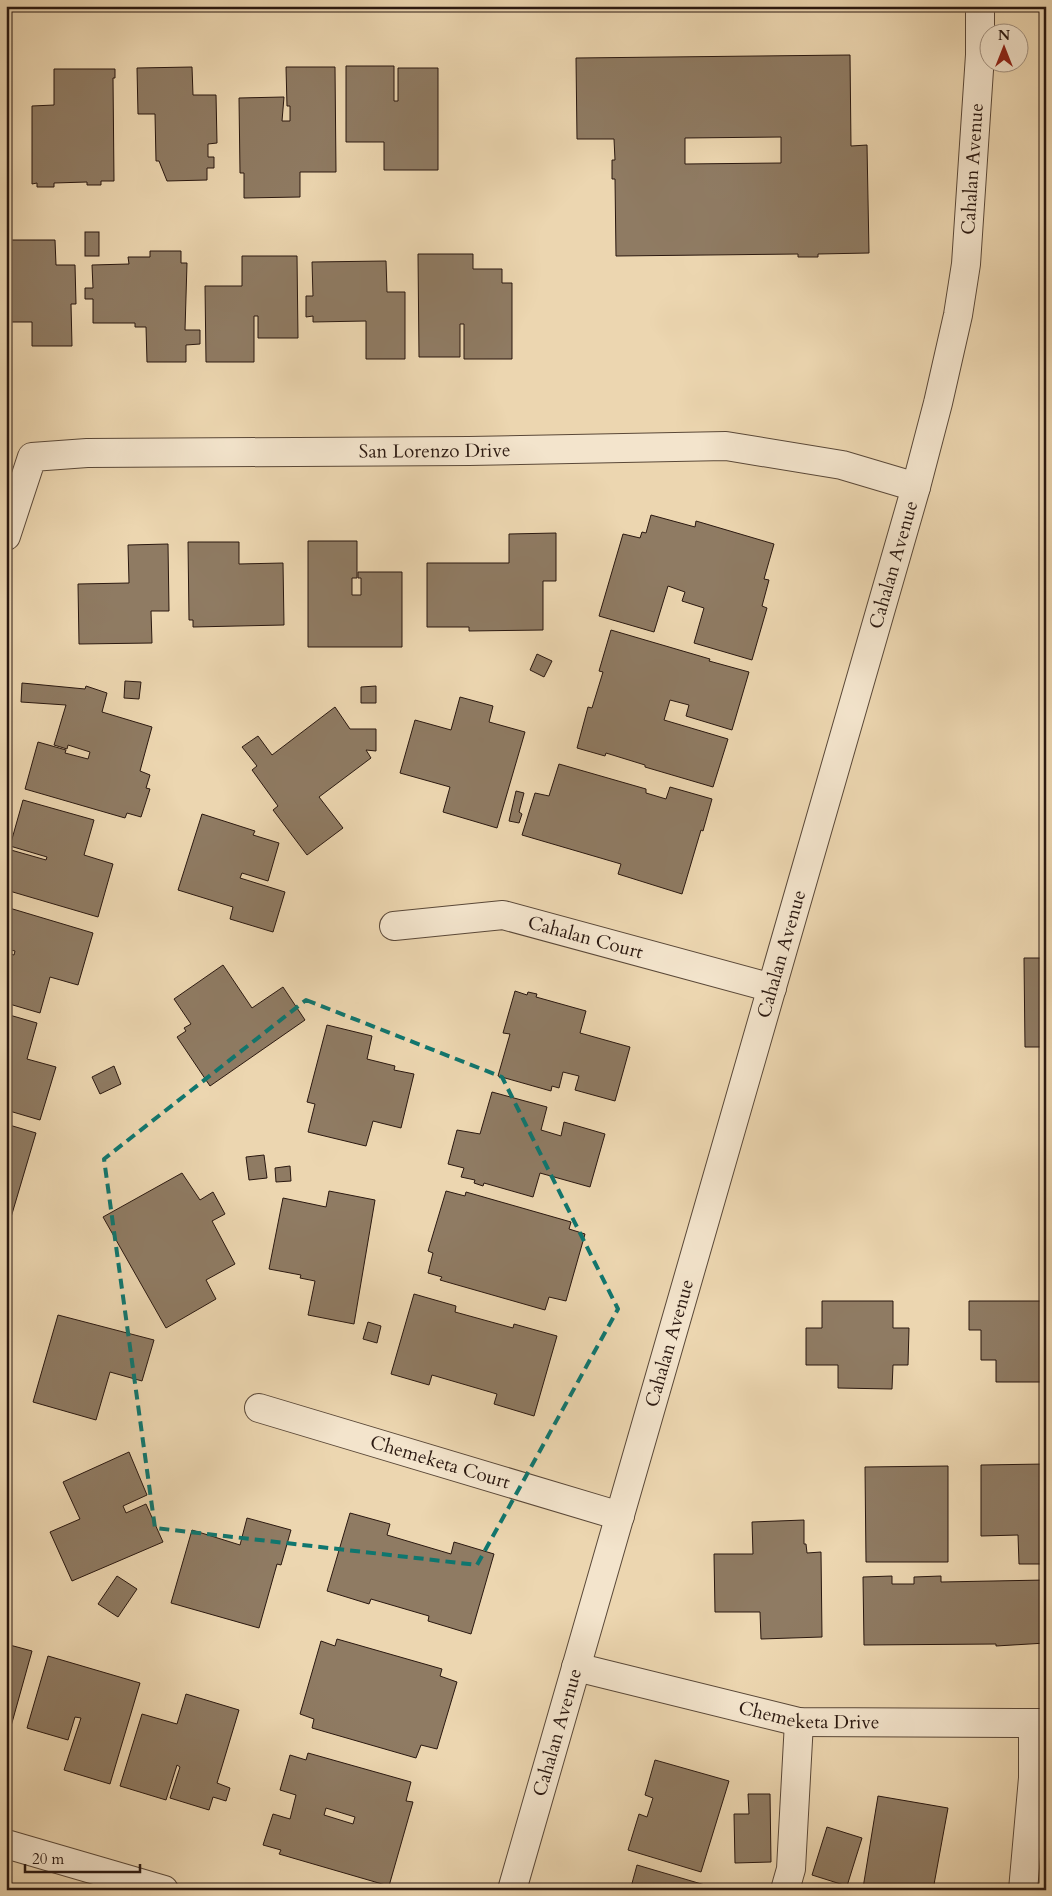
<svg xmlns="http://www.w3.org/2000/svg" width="1052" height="1896" viewBox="0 0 1052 1896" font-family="Cardo,serif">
<rect width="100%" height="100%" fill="#ecd6b0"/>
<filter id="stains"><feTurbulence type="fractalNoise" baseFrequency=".004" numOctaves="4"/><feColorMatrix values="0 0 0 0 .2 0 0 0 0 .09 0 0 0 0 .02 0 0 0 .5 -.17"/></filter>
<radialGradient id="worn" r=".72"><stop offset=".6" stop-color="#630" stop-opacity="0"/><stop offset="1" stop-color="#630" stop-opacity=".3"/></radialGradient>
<!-- building -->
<g fill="#8f7b63" stroke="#2a1810" fill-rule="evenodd">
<path d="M850 55 851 146 867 145 869 253 818 254V257H798V254L616 256 615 179H612V160H615L614 139H577L576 58ZM781 137V163L685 164V138Z"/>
<polygon points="346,66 394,66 394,101 398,101 398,68 438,68 438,170 384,170 384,142 346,142"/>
<polygon points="192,67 193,95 216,95 217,143 208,144 208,157 214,157 214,168 207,168 207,180 167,181 159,161 156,161 155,114 138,114 137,68"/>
<polygon points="286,67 335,67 336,172 300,172 300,197 244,198 244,173 240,173 239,98 284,97 282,121 290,121 290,106 287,106"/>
<polygon points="54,69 115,69 115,78 113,78 114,181 101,181 101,185 87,185 87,182 54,183 54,187 37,187 37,183 32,184 32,106 54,105"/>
<rect x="85" y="232" width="14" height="24"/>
<polygon points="6,240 55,240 56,265 75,265 76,304 71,304 72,346 32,346 32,322 6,322"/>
<polygon points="150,251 181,251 181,263 187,263 185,330 200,330 200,344 186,345 186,362 147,362 146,327 135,327 135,323 93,323 93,299 85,299 85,288 93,288 92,265 129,264 128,257 150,257"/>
<polygon points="418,254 473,254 473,269 502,269 502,283 512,283 512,359 464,359 464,324 460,324 460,357 419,357"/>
<polygon points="242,256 297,256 298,338 258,338 258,316 254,316 254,362 206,362 205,286 242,286"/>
<polygon points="386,261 387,292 405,292 405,359 366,359 366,321 313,322 313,316 306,317 306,296 313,296 312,262"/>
<polygon points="651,515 695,527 696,521 774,544 764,579 769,580 762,606 767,608 752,660 694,643 704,608 682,601 685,592 668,586 654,632 599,616 623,534 640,538 642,532 646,533"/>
<polygon points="556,533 556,581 543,581 543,630 469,631 469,627 427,627 427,563 509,563 509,534"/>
<polygon points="308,541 357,541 357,578 352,578 352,595 361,595 361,578 358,578 358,572 402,572 402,647 308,647"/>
<polygon points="188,542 239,542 239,564 283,563 284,625 193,627 193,620 189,620"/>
<polygon points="168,544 169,611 151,611 152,643 79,644 78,584 129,583 128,545"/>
<polygon points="611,630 710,659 709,661 749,672 732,730 686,716 689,705 670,700 664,720 728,739 713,787 645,767 645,765 606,753 605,756 577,748 588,707 592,708 603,672 599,671"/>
<polygon points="537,654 552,661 544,677 530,670"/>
<polygon points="125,681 141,682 139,699 124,698"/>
<polygon points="22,683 85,689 86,686 107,693 102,712 152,727 140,771 150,775 146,788 150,789 141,817 127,813 125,818 25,789 38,742 66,750 65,753 88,759 90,752 68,745 67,749 54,745 66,705 21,702"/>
<polygon points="376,686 376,703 361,703 361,687"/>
<polygon points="460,697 493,706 489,722 525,732 497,828 443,812 450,787 400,773 415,720 451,730"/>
<polygon points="335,707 350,729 376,729 376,751 366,750 371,758 319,797 343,828 307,855 273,810 278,806 252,770 257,766 242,747 258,736 272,755"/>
<polygon points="559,764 646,789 646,793 666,799 670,787 712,799 703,831 701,830 682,894 618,874 621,864 522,835 535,793 549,796"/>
<polygon points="516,791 524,793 519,812 522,814 519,823 509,821"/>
<polygon points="23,800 94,820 84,855 113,864 98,917 6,890 6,865 11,850 46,860 47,857 10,846"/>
<polygon points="202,814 255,831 253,835 279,843 268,881 242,873 240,878 285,892 273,932 230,919 233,907 178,890"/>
<polygon points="1042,869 1046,869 1045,1113 1044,1047 1025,1047 1024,958 1043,958"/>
<polygon points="6,907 93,933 78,985 50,977 40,1013 6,1003 6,953 14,955 15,951 6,949"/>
<polygon points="223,965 252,1008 283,987 305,1020 210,1086 177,1037 186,1031 184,1028 191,1024 174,999"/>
<polygon points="515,991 527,995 528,992 537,994 536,997 586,1011 580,1033 630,1047 615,1101 575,1090 579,1076 563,1072 559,1088 552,1086 551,1091 498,1076 510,1034 503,1033"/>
<polygon points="6,1014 37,1023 27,1059 56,1067 40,1120 6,1110"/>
<polygon points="327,1025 372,1036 367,1059 395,1066 394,1070 414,1074 401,1128 373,1121 366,1146 308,1132 315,1104 307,1102"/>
<polygon points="114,1066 121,1084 100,1094 92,1077"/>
<polygon points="492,1092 547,1107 541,1130 561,1136 564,1122 605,1134 590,1187 540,1173 533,1197 484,1183 483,1186 474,1183 475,1180 461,1177 464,1168 448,1164 457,1130 480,1134"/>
<polygon points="6,1124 36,1133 9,1224 6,1223"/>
<polygon points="264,1155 267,1178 249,1180 246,1157"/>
<polygon points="290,1166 291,1181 276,1182 275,1168"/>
<polygon points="182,1173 200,1200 213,1192 225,1214 212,1221 235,1264 206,1280 216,1299 166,1328 103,1217"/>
<polygon points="329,1191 375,1200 354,1324 308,1315 315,1281 300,1278 301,1275 269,1269 283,1198 326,1207"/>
<polygon points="446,1191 465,1196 466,1192 571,1222 569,1229 585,1234 566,1301 549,1297 545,1310 440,1280 442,1277 428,1273 433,1253 428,1251"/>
<polygon points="414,1294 456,1306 455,1312 513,1328 514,1324 557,1336 534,1416 494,1404 497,1394 432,1375 429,1385 391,1374"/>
<polygon points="822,1301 893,1301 893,1328 909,1328 908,1365 893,1365 892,1389 838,1388 838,1365 806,1365 806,1328 822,1328"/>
<polygon points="969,1301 1046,1301 1046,1382 996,1382 996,1360 981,1360 981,1330 969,1330"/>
<polygon points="58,1315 154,1340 142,1381 110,1372 96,1420 33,1402"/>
<polygon points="368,1322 381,1326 377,1343 363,1339"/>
<polygon points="129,1452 147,1495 123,1506 126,1513 146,1504 163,1542 72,1581 50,1532 80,1519 63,1482"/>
<polygon points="1046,1464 1046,1564 1019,1564 1018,1535 981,1536 981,1465"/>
<polygon points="948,1466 948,1562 866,1562 865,1467"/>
<polygon points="350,1513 390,1524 387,1535 451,1554 454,1542 494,1554 471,1634 428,1621 429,1616 371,1599 369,1604 327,1591"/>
<polygon points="247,1518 291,1530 281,1565 277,1564 259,1628 171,1603 192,1530 240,1545"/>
<polygon points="804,1520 804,1544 806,1544 807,1553 821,1552 822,1637 761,1639 760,1612 715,1612 714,1554 753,1554 752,1522"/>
<polygon points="117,1576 137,1589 118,1617 98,1604"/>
<polygon points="892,1576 892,1584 914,1584 914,1577 941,1576 941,1582 1046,1580 1046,1643 996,1646 996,1644 864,1645 863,1577"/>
<polygon points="337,1639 442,1669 440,1676 457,1682 437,1749 421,1745 416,1758 312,1728 314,1719 300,1714 321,1641 335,1646"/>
<polygon points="6,1644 32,1651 8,1737 6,1736"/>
<polygon points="48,1656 140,1683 110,1784 64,1770 81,1718 75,1717 68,1740 27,1728"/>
<polygon points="186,1694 239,1710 217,1783 230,1788 226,1801 213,1797 209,1810 170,1798 180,1767 177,1765 166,1800 120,1786 142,1714 177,1724"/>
<path d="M308 1753 411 1782 406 1801 413 1802 389 1886 279 1854 281 1850 263 1845 273 1814 290 1819 296 1795 280 1790 290 1755 306 1760ZM326 1808 355 1817 353 1824 324 1815Z"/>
<polygon points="655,1760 729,1781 701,1872 628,1850 639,1814 647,1817 653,1798 645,1795"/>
<polygon points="748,1794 770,1794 771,1862 735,1863 734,1814 749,1814"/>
<polygon points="878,1796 948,1808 933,1890 869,1890 863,1888"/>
<polygon points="827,1827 862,1838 847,1886 812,1875"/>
<polygon points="637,1865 705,1885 704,1890 627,1890 628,1886 631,1887"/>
</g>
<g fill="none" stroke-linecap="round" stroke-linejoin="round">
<!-- minor casing -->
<g stroke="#5a4838" stroke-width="30">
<g id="minor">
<path id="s1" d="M6 536 32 457 87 453 469 451 726 446 842 465 916 487"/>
<path id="s2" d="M394 926 503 915 772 988"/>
<path id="s3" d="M259 1408 620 1516"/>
<path id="s4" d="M576 1667 799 1722 1046 1723"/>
<polyline points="6,1844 164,1890"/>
<path id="s5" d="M512 1890 916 487 938 403 958 315 966 264 980 55V6"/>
<polyline points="785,1890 791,1869 799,1722"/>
<polyline points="1023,1890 1033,1778 1033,1723"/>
</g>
</g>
<!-- minor -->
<use href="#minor" stroke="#f3e4cc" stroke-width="28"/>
</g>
<!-- marked area -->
<path fill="none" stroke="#0f766e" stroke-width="4" stroke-dasharray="10 6" stroke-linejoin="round" d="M306 1000 502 1077 618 1309 477 1565 155 1528 104 1159Z"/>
<g text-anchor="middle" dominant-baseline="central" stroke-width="4.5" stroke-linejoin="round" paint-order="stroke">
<!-- street labels -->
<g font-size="19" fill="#2a1810" stroke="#f3e4cc">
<text stroke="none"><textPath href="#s5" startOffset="1784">Cahalan Avenue</textPath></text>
<text stroke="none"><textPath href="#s1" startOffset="486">San Lorenzo Drive</textPath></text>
<text stroke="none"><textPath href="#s5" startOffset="1379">Cahalan Avenue</textPath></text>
<text stroke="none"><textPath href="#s2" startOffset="195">Cahalan Court</textPath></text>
<text stroke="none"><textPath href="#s5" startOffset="974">Cahalan Avenue</textPath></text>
<text stroke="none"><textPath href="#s5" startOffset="569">Cahalan Avenue</textPath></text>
<text stroke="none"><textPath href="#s3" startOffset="189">Chemeketa Court</textPath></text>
<text stroke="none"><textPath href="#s4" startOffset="239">Chemeketa Drive</textPath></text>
<text stroke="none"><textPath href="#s5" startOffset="164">Cahalan Avenue</textPath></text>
</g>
</g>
<!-- margin -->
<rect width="1052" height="1896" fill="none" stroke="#ecd6b0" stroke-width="25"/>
<rect x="8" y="8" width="1037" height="1881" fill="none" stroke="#2a1810" stroke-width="2.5"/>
<rect x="12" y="12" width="1027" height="1871" fill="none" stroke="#2a1810"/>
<!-- north arrow -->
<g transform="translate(1004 48)"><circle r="24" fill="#f3e4cc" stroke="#a39281"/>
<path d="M0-4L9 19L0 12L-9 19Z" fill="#8f2418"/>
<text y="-8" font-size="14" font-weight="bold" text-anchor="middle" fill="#2a1810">N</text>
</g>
<!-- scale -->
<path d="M25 1864v8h115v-8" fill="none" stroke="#2a1810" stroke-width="2.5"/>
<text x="32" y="1864" font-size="15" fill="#2a1810" stroke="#f3e4cc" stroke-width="4" paint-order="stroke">20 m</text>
<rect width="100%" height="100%" filter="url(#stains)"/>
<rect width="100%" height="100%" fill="url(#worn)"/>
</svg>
